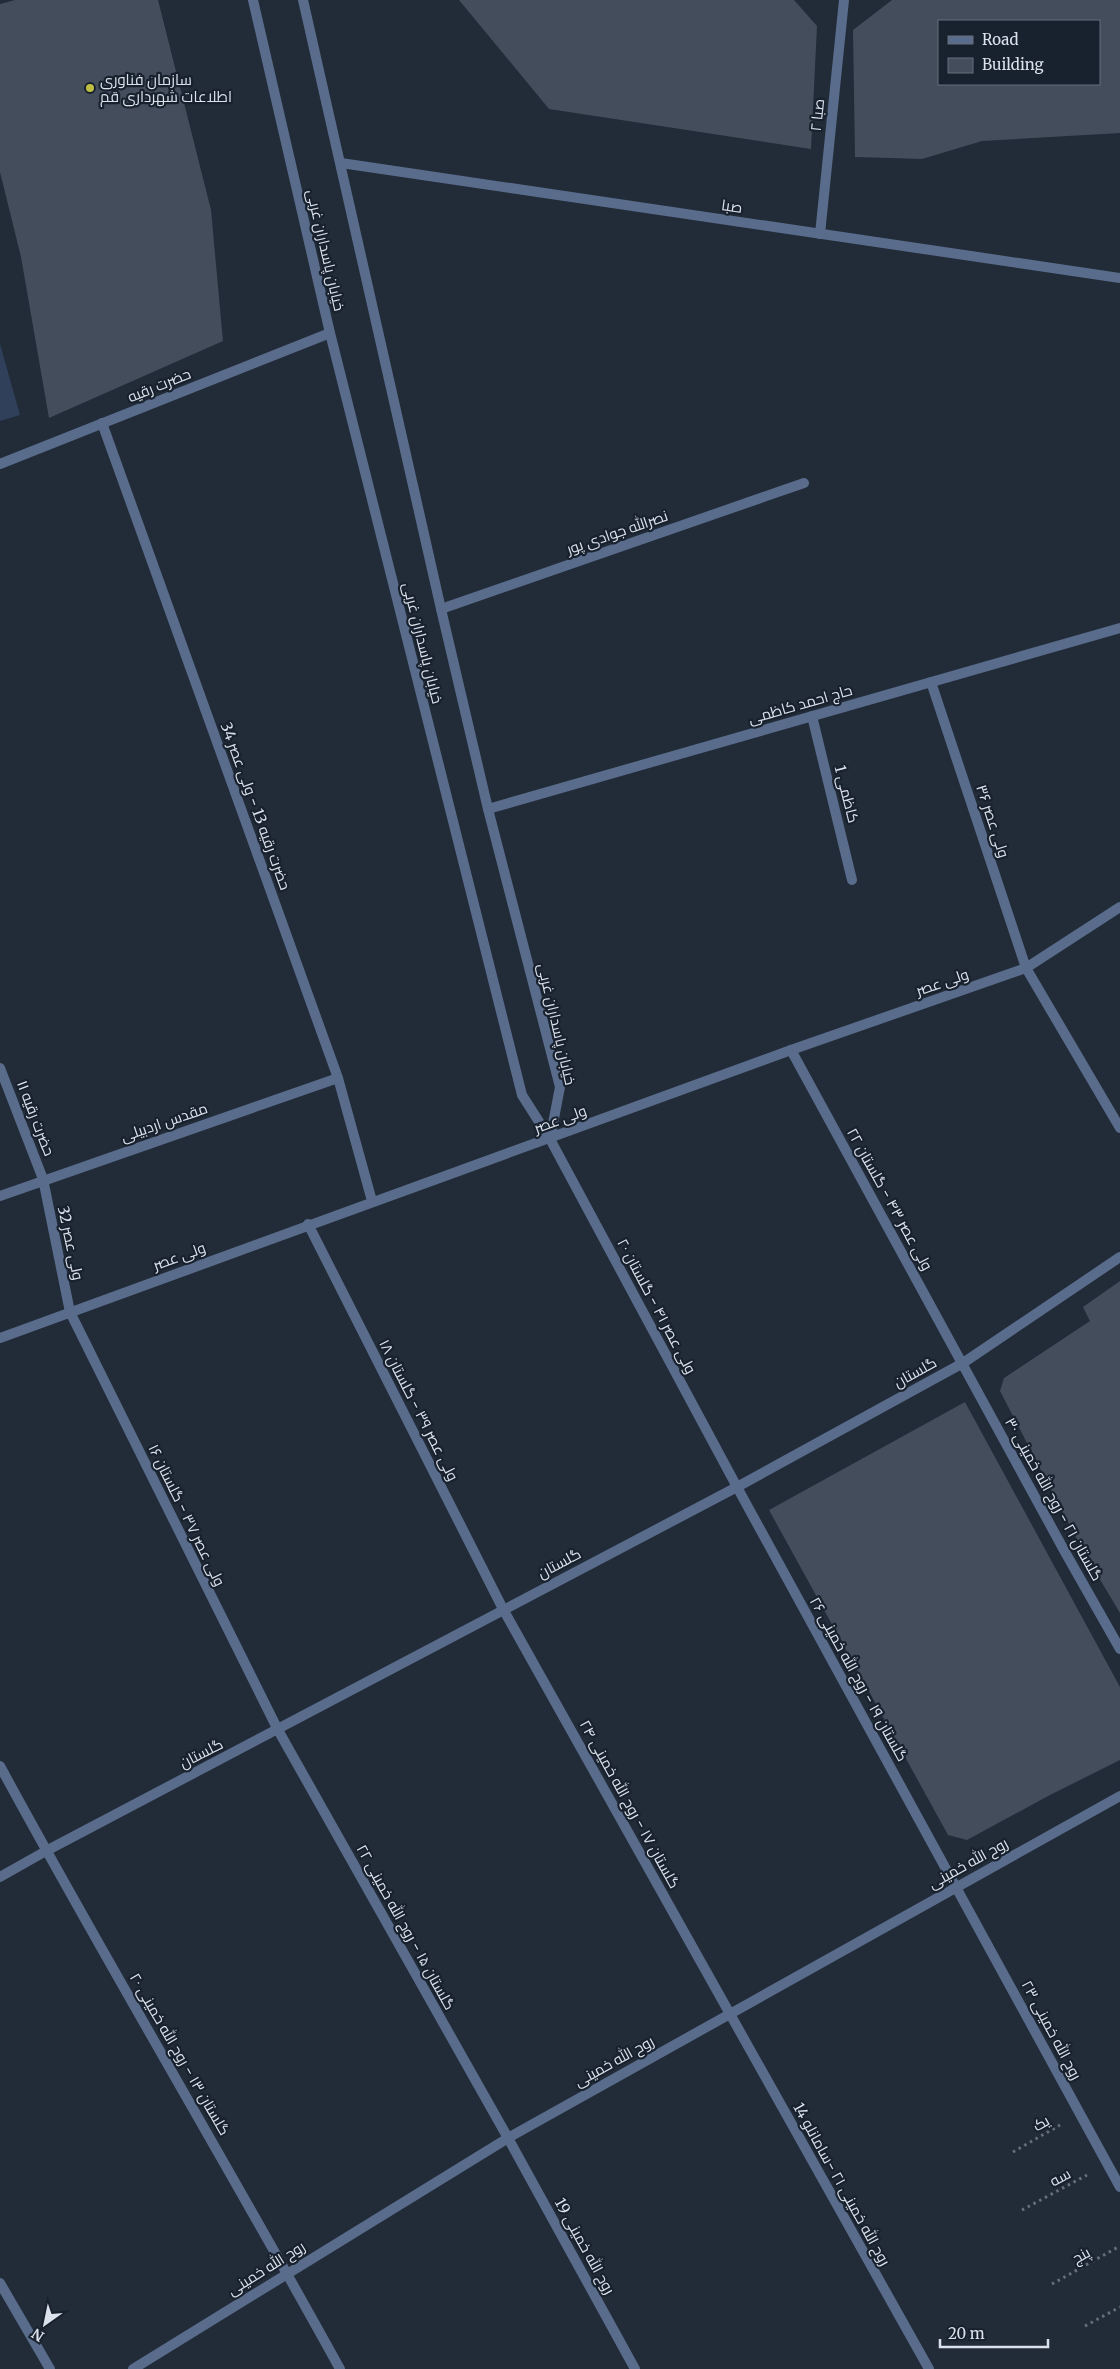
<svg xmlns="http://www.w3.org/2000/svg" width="1120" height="2369" viewBox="0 0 1120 2369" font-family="Merriweather,Cairo,serif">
<rect width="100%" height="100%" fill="#222b38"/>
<!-- green -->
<polygon fill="#30405b" points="0,344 20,415 0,421"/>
<!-- building -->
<g fill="#434d5c" fill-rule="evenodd">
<polygon points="15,0 158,0 211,210 223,341 49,418 21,257 0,172 0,4"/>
<polygon points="459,0 794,0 817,26 811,149 549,109"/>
<path d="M892 0H1120V133L982 141 922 159 855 157 853 30ZM939 21H1099V84H939Z"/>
<polygon points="1120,1281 1120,1613 1083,1551 1000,1391 1004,1378 1090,1321 1083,1307"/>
<polygon points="965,1402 1120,1687 1120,1760 1050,1795 967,1840 948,1835 769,1510"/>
</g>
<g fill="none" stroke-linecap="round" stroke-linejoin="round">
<!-- path -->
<g stroke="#676f7a" stroke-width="3" stroke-dasharray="2.5 4" stroke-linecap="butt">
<polyline points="1013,2152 1060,2125"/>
<polyline points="1022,2210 1087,2175"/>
<polyline points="1052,2284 1120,2246"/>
<polyline points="1085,2326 1120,2307"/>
</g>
<!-- service -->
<polyline stroke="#596c8b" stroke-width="10" points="812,716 852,880"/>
<!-- minor -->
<g stroke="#596c8b" stroke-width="10">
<polyline points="341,163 1120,278"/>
<polyline points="820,234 844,0"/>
<polyline points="102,423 338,1078 372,1201"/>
<polyline points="0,464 330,333"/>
<polyline points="441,609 804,483"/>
<polyline points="931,682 1026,968 1120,1128"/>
<polyline points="488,809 1120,628"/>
<polyline points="791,1050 1065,1552 1120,1649"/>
<polyline points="0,1068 43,1179 70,1312 278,1730 508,2138 635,2369"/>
<polyline points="550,1139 737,1487 1120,2187"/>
<polyline points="0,1196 338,1078"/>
<polyline points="308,1224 503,1609 929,2369"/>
<polyline points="0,1338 791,1050 1026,968 1120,907"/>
<path d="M0 1766C110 1969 229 2167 340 2369"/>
<polyline points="0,2283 50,2369"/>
</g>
<!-- tertiary -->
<g stroke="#596c8b" stroke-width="10">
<polyline points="253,0 330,333 522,1095 550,1139"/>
<polyline points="303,0 441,609 488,809 560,1087 550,1139"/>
<polyline points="0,1877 46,1851 737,1487 963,1363 1120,1257"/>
<polyline points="133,2369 508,2138 1120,1796"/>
</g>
</g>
<!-- markers -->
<circle fill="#bebf42" stroke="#18212e" stroke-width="2" cx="90" cy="88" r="5"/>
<g text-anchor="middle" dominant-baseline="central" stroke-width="4.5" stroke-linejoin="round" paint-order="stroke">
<!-- poi labels -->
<g font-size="15" fill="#dce2ec" stroke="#18212e" text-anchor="start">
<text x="100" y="79">سازمان فناوری<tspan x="100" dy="17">اطلاعات شهرداری قم</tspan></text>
</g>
<!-- street labels -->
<g font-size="15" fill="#dce2ec" stroke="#18212e">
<text transform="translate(817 115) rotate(-84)">صبا ۲</text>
<text transform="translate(732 206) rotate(8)">صبا</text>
<text transform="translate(326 250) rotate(77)">خیابان پاسداران غربی</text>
<text transform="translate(159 385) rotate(-22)">حضرت رقیه</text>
<text transform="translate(617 532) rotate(-19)">نصرالله جوادی پور</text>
<text transform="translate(423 643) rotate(76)">خیابان پاسداران غربی</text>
<text transform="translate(800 704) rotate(-16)">حاج احمد کاظمی</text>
<text transform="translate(847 794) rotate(76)">کاظمی 1</text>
<text transform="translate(256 806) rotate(70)">حضرت رقیه 13 - ولی عصر 34</text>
<text transform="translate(993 821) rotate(72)">ولی عصر ۳۶</text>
<text transform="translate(942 982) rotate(-19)">ولی عصر</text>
<text transform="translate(557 1024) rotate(77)">خیابان پاسداران غربی</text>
<text transform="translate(36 1118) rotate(69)">حضرت رقیه ۱۱</text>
<text transform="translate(560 1119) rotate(-20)">ولی عصر</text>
<text transform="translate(164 1122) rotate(-19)">مقدس اردبیلی</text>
<text transform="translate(890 1199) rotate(61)">ولی عصر ۴۳ - گلستان ۲۲</text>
<text transform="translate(71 1243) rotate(78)">ولی عصر 32</text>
<text transform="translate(179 1256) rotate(-20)">ولی عصر</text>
<text transform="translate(657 1306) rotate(62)">ولی عصر ۴۱ - گلستان ۲۰</text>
<text transform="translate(915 1372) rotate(-29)">گلستان</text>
<text transform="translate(419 1410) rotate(63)">ولی عصر ۳۹ - گلستان ۱۸</text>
<text transform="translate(1054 1499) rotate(61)">گلستان ۲۱ - روح الله خمینی ۳۰</text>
<text transform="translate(187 1515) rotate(64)">ولی عصر ۳۷ - گلستان ۱۶</text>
<text transform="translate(559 1563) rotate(-28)">گلستان</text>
<text transform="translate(859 1679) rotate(61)">گلستان ۱۹ - روح الله خمینی ۲۶</text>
<text transform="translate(201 1753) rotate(-27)">گلستان</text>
<text transform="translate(630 1804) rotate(61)">گلستان ۱۷ - روح الله خمینی ۲۴</text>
<text transform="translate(968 1863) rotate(-29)">روح الله خمینی</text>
<text transform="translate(406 1927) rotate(61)">گلستان ۱۵ - روح الله خمینی ۲۲</text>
<text transform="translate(1052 2030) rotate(62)">روح الله خمینی ۲۳</text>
<text transform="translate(180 2054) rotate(60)">گلستان ۱۳ - روح الله خمینی ۲۰</text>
<text transform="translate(614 2061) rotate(-29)">روح الله خمینی</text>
<text transform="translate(1041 2123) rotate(-30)">یک</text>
<text transform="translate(1060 2177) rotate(-28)">سه</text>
<text transform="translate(842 2184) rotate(61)">روح الله خمینی ۲۱ -سامانلو 14</text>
<text transform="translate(585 2246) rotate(61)">روح الله خمینی 19</text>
<text transform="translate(1081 2255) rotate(-29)">پنج</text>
<text transform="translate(266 2268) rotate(-32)">روح الله خمینی</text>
</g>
</g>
<!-- legend -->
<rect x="938" y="20" width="162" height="65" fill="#18212e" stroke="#666e7a"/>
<rect x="948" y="36" width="25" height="8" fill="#596c8b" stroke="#666e7a"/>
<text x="982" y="45" font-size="15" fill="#dce2ec">Road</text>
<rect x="948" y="58" width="25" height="15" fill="#434d5c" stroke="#666e7a"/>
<text x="982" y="70" font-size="15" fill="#dce2ec">Building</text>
<!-- north arrow -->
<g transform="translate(45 2324) rotate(213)" stroke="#18212e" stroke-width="4" paint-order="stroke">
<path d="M0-4L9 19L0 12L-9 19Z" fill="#dce2ec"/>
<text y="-8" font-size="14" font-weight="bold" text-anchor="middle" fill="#dce2ec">N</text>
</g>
<!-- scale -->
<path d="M940 2339v8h108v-8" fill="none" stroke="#dce2ec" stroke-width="2.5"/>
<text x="948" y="2339" font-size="15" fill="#dce2ec" stroke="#18212e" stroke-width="4" paint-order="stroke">20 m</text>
</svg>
